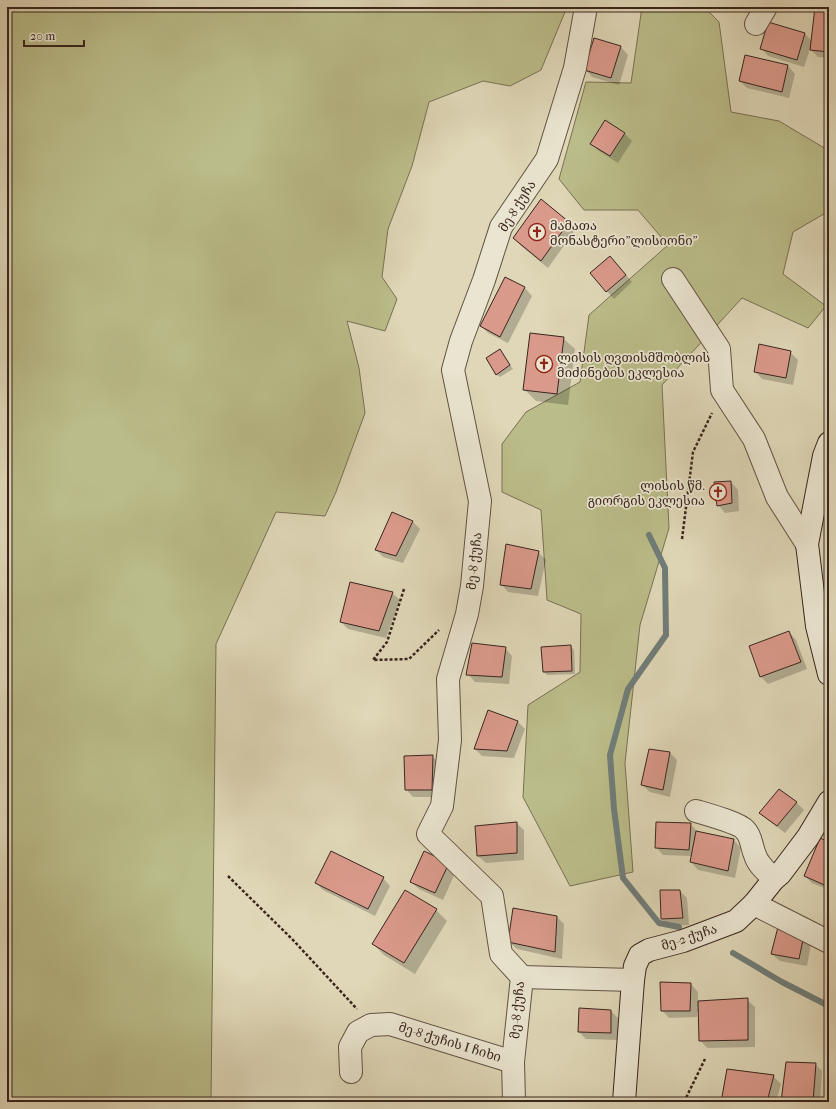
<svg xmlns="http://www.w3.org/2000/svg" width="836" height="1109" viewBox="0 0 836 1109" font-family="'IM FELL French Canon','Noto Serif Georgian',serif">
<rect width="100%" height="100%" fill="#dfd7b7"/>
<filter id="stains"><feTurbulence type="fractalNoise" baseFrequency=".005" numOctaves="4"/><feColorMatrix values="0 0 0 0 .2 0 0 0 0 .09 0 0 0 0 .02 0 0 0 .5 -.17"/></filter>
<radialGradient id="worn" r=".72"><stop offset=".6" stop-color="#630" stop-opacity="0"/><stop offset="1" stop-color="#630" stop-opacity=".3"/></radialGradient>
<!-- green -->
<g fill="#babc89" stroke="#7a7054">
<polygon points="7,7 567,7 541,70 510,86 483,81 429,102 412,166 388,229 382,277 397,299 385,331 347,321 359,368 365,413 336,492 325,516 276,512 216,644 211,1102 7,1102"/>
<polygon points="642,7 704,7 719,22 731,112 779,121 826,149 829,149 829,211 793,232 783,274 826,306 808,328 742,298 662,385 669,528 640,625 625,763 633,872 570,886 523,797 528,705 580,672 581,614 547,600 541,510 502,492 502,444 526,412 580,382 589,315 668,245 638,210 584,210 559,179 586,82 631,83"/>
</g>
<!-- shadow -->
<g fill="#0003">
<polygon points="816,7 829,7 829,58 818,57 810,49 804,67 768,56 761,48 769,23 805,34 812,41"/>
<polygon points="594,39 621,47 628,55 619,85 592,77 585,69"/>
<polygon points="788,66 795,74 789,98 747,88 740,81"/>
<polygon points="624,133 632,141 618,163 599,151 592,144"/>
<polygon points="568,223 575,230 548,268 521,246 514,238"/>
<polygon points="617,264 632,282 614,299 591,274"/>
<polygon points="505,278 525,288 532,296 508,343 488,333 481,326"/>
<polygon points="563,338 575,349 568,405 536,401 525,390"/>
<polygon points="500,351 503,354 513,369 500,377 496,374"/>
<polygon points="790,352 798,360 793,385 762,379 755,371"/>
<polygon points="731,482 738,490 739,511 725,513 718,505"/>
<polygon points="392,513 413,522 420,529 403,563 383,557 376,550"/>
<polygon points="538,552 546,560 538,596 508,592 501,584"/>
<polygon points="392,593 400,600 386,638 348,629 341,622"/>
<polygon points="789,632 796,640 807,669 768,684 761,677 750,646"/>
<polygon points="571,646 574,650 575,674 547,675 544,672"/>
<polygon points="505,648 512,656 509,684 475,682 468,674"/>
<polygon points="489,712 518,722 525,729 514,758 482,756 475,749"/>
<polygon points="650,750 670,753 677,760 670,797 650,792 642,785"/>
<polygon points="432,756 440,764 439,797 413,797 406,789"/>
<polygon points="796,802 804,810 785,833 768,820 760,813"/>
<polygon points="516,823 524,830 524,860 486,863 478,856"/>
<polygon points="690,824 698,832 734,840 741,848 735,878 698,870 691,862 692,856 663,855 656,847"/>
<polygon points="829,843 829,890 812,883 805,876"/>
<polygon points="449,864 456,871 443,900 419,889 411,882"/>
<polygon points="383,878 390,886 375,916 323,890 316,883"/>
<polygon points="680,891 687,898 689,925 670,926 662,919"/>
<polygon points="436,910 447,921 415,974 384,955 373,944"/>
<polygon points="557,917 564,924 562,959 517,949 509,942"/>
<polygon points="803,936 811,944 807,966 780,961 772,954"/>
<polygon points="691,984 698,992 698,1002 747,1000 755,1007 755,1047 707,1048 700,1040 699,1012 697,1012 697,1017 669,1018 662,1010"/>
<polygon points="611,1011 618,1018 618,1040 586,1039 579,1032"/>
<polygon points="815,1064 822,1071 820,1102 782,1102"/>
<polygon points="773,1076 781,1084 776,1102 722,1102"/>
</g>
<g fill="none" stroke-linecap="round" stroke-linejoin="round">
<!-- stream -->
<g stroke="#707d79" stroke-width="6">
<polyline points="649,535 665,568 666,635 628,689 610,755 614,809 623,878 659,923 679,927"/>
<polyline points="733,953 782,982 829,1006"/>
</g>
</g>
<!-- building -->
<g fill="#da9a8b" stroke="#39251e">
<polygon points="815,7 829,7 829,52 810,50"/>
<polygon points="768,22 805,33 797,60 760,49"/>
<polygon points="594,38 621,46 611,78 584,70"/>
<polygon points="745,55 788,65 782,92 739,81"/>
<polygon points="605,120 625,133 610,156 590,144"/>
<polygon points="541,199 569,222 541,261 513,238"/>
<polygon points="829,242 829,263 825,262"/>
<polygon points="610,256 626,275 606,292 590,273"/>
<polygon points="505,277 525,287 500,337 480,326"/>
<polygon points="530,333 564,337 557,394 523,390"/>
<polygon points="759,344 791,351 786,378 754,372"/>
<polygon points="500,349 510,365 496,375 486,358"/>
<polygon points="731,481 732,503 717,506 714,482"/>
<polygon points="392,512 413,521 396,556 375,550"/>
<polygon points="506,544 539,551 531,589 500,585"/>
<polygon points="350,582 393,592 379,631 340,622"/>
<polygon points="789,631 801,662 760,677 749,646"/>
<polygon points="472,643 506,647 502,677 466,675"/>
<polygon points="571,645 572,671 543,672 541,647"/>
<polygon points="488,710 518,721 507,751 474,749"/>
<polygon points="649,749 670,752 663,790 641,785"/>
<polygon points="433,755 432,790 405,790 404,756"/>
<polygon points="779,789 797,802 777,826 759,813"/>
<polygon points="517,822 517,853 477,856 475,826"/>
<polygon points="656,822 691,823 689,850 655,848"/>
<polygon points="696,831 734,839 728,871 690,862"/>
<polygon points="820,838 829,842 829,887 804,876"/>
<polygon points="331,851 384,877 368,909 315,883"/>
<polygon points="424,851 449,863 435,893 410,882"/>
<polygon points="405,890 437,909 404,963 372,944"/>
<polygon points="660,890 680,890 683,918 661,919"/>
<polygon points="513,908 557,916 555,952 508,942"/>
<polygon points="778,927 804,935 799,959 771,954"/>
<polygon points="660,982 691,983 690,1011 661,1011"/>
<polygon points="748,998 748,1040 699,1041 698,1001"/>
<polygon points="579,1008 611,1010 611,1033 578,1032"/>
<polygon points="786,1062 816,1063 813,1102 781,1102"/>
<polygon points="727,1069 774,1075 767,1102 721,1102"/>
</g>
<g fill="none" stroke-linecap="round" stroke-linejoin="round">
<!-- street casing -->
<g stroke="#625244" stroke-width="24">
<g id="street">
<polyline points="756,24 766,7"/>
<polyline points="673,279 719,349 722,390 754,439 777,497 807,544"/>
<path d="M696 811C706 814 739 823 745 830 752 837 751 846 755 855 758 865 767 872 774 879"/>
<polyline points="754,904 829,942"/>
<polyline points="522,977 633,980"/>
<polyline points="351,1072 350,1047 358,1032 371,1025 390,1024 513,1062"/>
<polyline points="514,1102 513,1062 522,977 501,954 492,896 428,834 442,806 450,740 448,679 467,614 472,586 480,501 453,370 461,341 484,280 501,227 547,159 575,68 586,7"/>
</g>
</g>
<!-- secondary casing -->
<g stroke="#39251e" stroke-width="24">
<g id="secondary">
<polyline points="829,443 824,456 807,544 817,626 829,674"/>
<polyline points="624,1102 633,980 635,966 640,955 649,950 683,941 736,921 754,904 774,879 780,874 808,837 829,802"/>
</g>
</g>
<!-- path -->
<g stroke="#39251e" stroke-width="2.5" stroke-dasharray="3 2" stroke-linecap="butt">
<polyline points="736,7 740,11"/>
<polyline points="7,9 9,7"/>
<polyline points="682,539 693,452 712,413"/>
<polyline points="404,589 387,642 373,660 409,659 439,630"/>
<polyline points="228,876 293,940 357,1009"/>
<polyline points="684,1102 705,1059"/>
</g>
<!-- street -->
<use href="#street" stroke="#eae5d0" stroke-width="22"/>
<!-- secondary -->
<use href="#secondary" stroke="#eae5d0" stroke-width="22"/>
</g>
<!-- icons -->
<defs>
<g id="church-ring" transform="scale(0.9)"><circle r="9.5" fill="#eae5d0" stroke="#8f2418" stroke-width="1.5"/><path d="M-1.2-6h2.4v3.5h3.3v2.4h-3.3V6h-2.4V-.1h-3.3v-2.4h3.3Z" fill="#8f2418"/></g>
</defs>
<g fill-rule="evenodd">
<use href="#church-ring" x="537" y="232"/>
<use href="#church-ring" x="544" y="364"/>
<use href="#church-ring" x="718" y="492"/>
</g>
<g text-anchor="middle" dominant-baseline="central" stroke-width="3.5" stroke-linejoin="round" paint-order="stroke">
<!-- street labels -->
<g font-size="13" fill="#39251e" stroke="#eae5d0">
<text transform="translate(517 206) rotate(-58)">მე-8 ქუჩა</text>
<text transform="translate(474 561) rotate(-84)">მე-8 ქუჩა</text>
<text transform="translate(689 937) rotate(-18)">მე-2 ქუჩა</text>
<text transform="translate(517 1010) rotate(-85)">მე-8 ქუჩა</text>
<text transform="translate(450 1042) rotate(17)">მე-8 ქუჩის I ჩიხი</text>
</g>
<!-- poi labels -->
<g font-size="13" fill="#39251e" stroke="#eae5d0" text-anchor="start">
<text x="550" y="225">მამათა<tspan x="550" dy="15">მონასტერი"ლისიონი"</tspan></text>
<text x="557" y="357">ლისის ღვთისმშობლის<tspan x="557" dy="15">მიძინების ეკლესია</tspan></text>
<text x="705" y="485" text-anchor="end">ლისის წმ.<tspan x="705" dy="15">გიორგის ეკლესია</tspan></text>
</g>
</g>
<!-- margin -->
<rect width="836" height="1109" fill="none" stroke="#dfd7b7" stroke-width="24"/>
<rect x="8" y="8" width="820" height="1093" fill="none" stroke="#39251e" stroke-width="2"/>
<rect x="12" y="12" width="812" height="1085" fill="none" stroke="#39251e"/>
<!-- scale -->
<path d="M24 40v6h60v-6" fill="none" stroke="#39251e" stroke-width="2"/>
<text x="30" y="40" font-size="12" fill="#39251e" stroke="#eae5d0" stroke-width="3" paint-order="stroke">20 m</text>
<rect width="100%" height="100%" filter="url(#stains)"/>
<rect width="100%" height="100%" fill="url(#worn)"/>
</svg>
